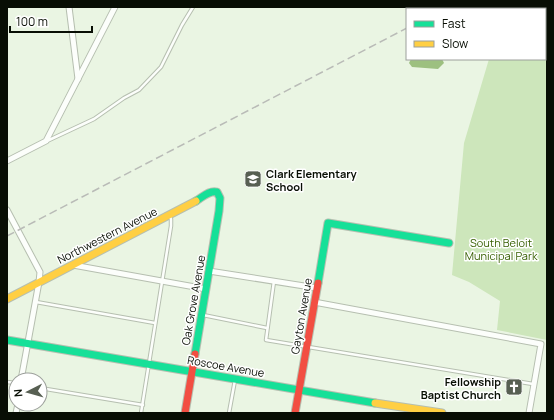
<svg xmlns="http://www.w3.org/2000/svg" width="554" height="420" viewBox="0 0 554 420" font-family="Manrope,sans-serif">
<rect width="100%" height="100%" fill="#eaf5e3"/>
<!-- green -->
<polygon fill="#cde6bb" points="509,7 547,7 547,340 497,330 500,301 469,282 452,275 464,143 489,59 545,59 545,9 508,9"/>
<!-- water -->
<polygon fill="#9dc080" points="411,59 442,59 444,63 438,69 412,67 409,63"/>
<g fill="none" stroke-linecap="round" stroke-linejoin="round">
<!-- lane casing -->
<g stroke="#b6bfb0" stroke-width="4.5">
<g id="lane">
<polyline points="47,141 94,119 124,98 139,90 161,67 182,25 193,7"/>
<polyline points="274,281 266,340 533,384"/>
<polyline points="36,302 155,323"/>
<polyline points="203,315 267,328"/>
<polyline points="7,382 16,383"/>
<polyline points="40,388 143,405"/>
<polyline points="141,413 171,226 171,219 169,215"/>
<polyline points="229,413 235,380"/>
</g>
</g>
<!-- street casing -->
<g stroke="#b6bfb0" stroke-width="7">
<g id="street">
<polyline points="69,7 78,79"/>
<polyline points="7,161 46,141 115,7"/>
<polyline points="7,210 40,272 39,282 21,380"/>
<polyline points="73,265 206,289"/>
<polyline points="209,271 317,288"/>
<polyline points="314,302 541,344 529,413"/>
<polyline points="16,413 18,404"/>
</g>
</g>
<!-- fast casing -->
<g stroke="#b6bfb0" stroke-width="9">
<g id="fast">
<polyline points="318,283 328,223 449,243"/>
<polyline points="7,340 375,403"/>
<path d="M195 354 219 211 220 198 217 192C209 190 203 197 196 201"/>
</g>
</g>
<!-- slow casing -->
<g stroke="#b6bfb0" stroke-width="9">
<g id="slow">
<polyline points="7,299 196,201"/>
<polyline points="375,403 442,413"/>
</g>
</g>
<!-- jam casing -->
<g stroke="#b6bfb0" stroke-width="9">
<g id="jam">
<polyline points="185,413 195,354"/>
<polyline points="295,413 318,283"/>
</g>
</g>
<!-- lane -->
<use href="#lane" stroke="#fcfefb" stroke-width="2.5"/>
<!-- street -->
<use href="#street" stroke="#fcfefb" stroke-width="5"/>
<!-- fast -->
<use href="#fast" stroke="#16e098" stroke-width="7"/>
<!-- slow -->
<use href="#slow" stroke="#ffcf43" stroke-width="7"/>
<!-- jam -->
<use href="#jam" stroke="#f24e42" stroke-width="7"/>
<!-- rail -->
<g stroke="#b9bbb7" stroke-width="1.5" stroke-dasharray="8 4" stroke-linecap="butt">
<polyline points="443,9 447,7"/>
<polyline points="7,236 407,28"/>
</g>
</g>
<!-- icons -->
<defs>
<g id="school-square" transform="scale(0.9)"><rect x="-9" y="-9" width="18" height="18" rx="4" fill="#575f52" stroke="#fff"/><path d="M0-5L7-2L0 1L-7-2ZM-4 1L0 2.5L4 1V4Q0 6-4 4Z" fill="#fff"/></g>
<g id="church-square" transform="scale(0.9)"><rect x="-9" y="-9" width="18" height="18" rx="4" fill="#575f52" stroke="#fff"/><path d="M-1.2-6h2.4v3.5h3.3v2.4h-3.3V6h-2.4V-.1h-3.3v-2.4h3.3Z" fill="#fff"/></g>
</defs>
<g fill-rule="evenodd">
<use href="#school-square" x="253" y="179"/>
<use href="#church-square" x="514" y="387"/>
</g>
<g text-anchor="middle" dominant-baseline="central" stroke-width="3" stroke-linejoin="round" paint-order="stroke">
<!-- poi labels -->
<g font-size="11" font-weight="bold" fill="#080e04" stroke="#fff" text-anchor="start">
<text x="266" y="173">Clark Elementary<tspan x="266" dy="13">School</tspan></text>
<text x="501" y="381" text-anchor="end">Fellowship<tspan x="501" dy="13">Baptist Church</tspan></text>
</g>
<!-- street labels -->
<g font-size="11" fill="#080e04" stroke="#fff">
<text transform="translate(107 235) rotate(-27)">Northwestern Avenue</text>
<text transform="translate(193 300) rotate(-80)">Oak Grove Avenue</text>
<text transform="translate(301 316) rotate(-80)">Gayton Avenue</text>
<text transform="translate(226 366) rotate(10)">Roscoe Avenue</text>
</g>
<!-- park labels -->
<g font-size="11" fill="#365f00" stroke="#fff">
<text x="501" y="242">South Beloit<tspan x="501" dy="13">Municipal Park</tspan></text>
</g>
</g>
<!-- border -->
<rect width="554" height="420" fill="none" stroke="#080e04" stroke-width="16"/>
<!-- legend -->
<rect x="406" y="8" width="140" height="52" fill="#ffffff" stroke="#9c9f9b"/>
<rect x="414" y="21" width="20" height="6" fill="#16e098" stroke="#9c9f9b"/>
<text x="442" y="28" font-size="12" fill="#080e04">Fast</text>
<rect x="414" y="41" width="20" height="6" fill="#ffcf43" stroke="#9c9f9b"/>
<text x="442" y="48" font-size="12" fill="#080e04">Slow</text>
<!-- north arrow -->
<g transform="translate(28 392) rotate(264)"><circle r="19" fill="#ffffff" stroke="#9c9f9b"/>
<path d="M0-3L7 15L0 10L-7 15Z" fill="#575f52"/>
<text y="-6" font-size="11" font-weight="bold" text-anchor="middle" fill="#080e04">N</text>
</g>
<!-- scale -->
<path d="M10 26v6h82v-6" fill="none" stroke="#080e04" stroke-width="2"/>
<text x="16" y="26" font-size="12" fill="#080e04" stroke="#ffffff" stroke-width="3" paint-order="stroke">100 m</text>
</svg>
